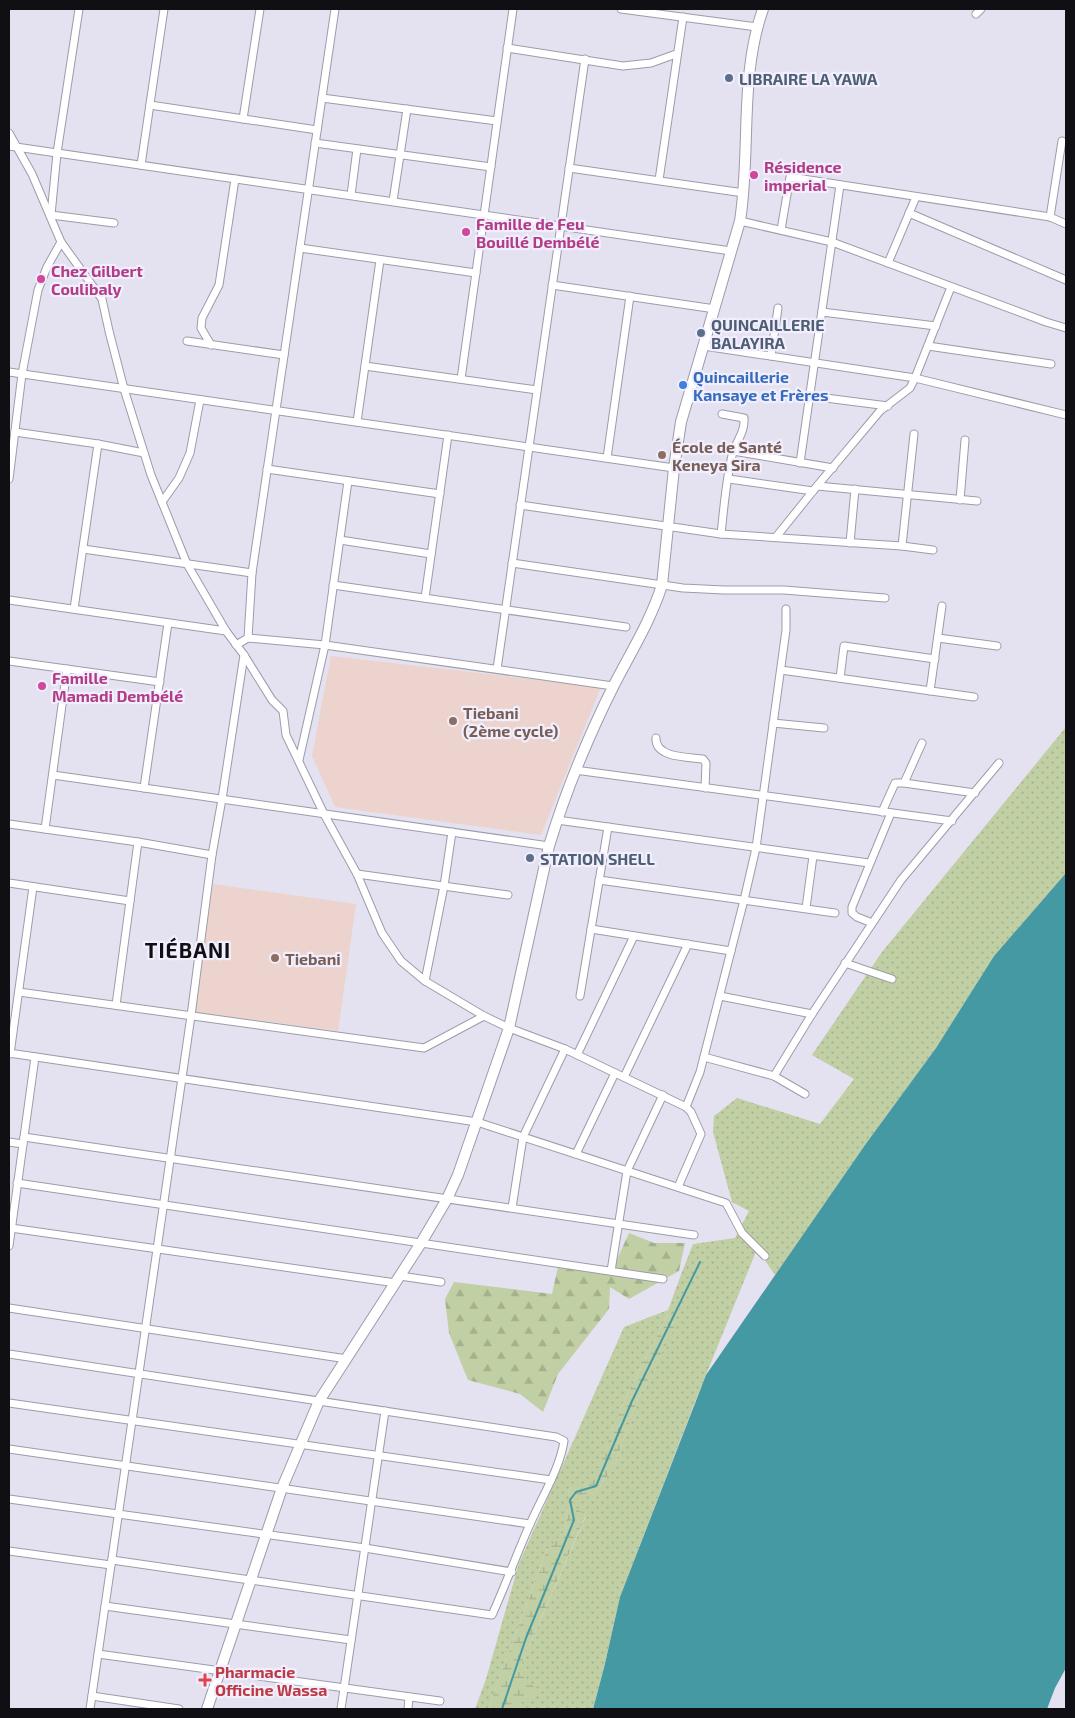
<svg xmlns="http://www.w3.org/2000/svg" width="1075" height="1718" viewBox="0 0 1075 1718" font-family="'Exo 2',sans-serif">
<defs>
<pattern id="forest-firs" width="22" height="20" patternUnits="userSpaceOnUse" patternTransform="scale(1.25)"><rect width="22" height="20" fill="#c1cfa4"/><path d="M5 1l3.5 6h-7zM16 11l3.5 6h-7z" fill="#a5b18c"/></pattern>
<pattern id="wetland-marsh" width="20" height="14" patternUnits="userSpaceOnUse" patternTransform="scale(1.25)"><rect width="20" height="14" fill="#c1cfa4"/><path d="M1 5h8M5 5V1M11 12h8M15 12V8" fill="none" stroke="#a5b18c"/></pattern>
<pattern id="garden-dots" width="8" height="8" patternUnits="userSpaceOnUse" patternTransform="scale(1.25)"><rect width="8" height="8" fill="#c1cfa4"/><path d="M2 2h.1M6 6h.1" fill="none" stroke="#a5b18c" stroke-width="1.8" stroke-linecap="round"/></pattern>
</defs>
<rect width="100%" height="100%" fill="#e4e1f1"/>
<!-- education -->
<g fill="#edd3cd">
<polygon points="331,656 601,687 541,835 335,807 312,756"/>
<polygon points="213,884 356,904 338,1031 195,1012"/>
</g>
<!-- forest -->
<polygon fill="url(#forest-firs)" points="629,1233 654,1243 685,1243 679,1271 629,1299 610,1287 609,1309 558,1374 543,1412 520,1394 468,1380 449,1333 445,1299 454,1282 552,1294 558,1267 614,1266"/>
<!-- wetland -->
<polygon fill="url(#wetland-marsh)" points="667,1315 679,1322 638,1399 613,1470 592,1496 575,1507 586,1515 521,1665 541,1690 522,1702 518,1709 488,1709 546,1551 565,1531 570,1486 592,1482 623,1403"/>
<!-- garden -->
<polygon fill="url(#garden-dots)" points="1066,727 1066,873 994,956 936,1048 865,1145 775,1275 757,1249 695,1402 620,1597 604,1668 593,1709 518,1709 522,1702 540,1690 526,1682 521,1665 586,1516 575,1507 574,1501 584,1494 592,1496 613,1470 638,1399 678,1322 667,1315 623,1403 592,1483 582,1487 570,1486 565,1531 546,1551 488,1709 475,1709 486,1679 519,1563 624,1327 668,1310 682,1272 693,1244 735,1238 749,1211 732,1202 713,1132 714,1116 737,1098 820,1124 854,1079 812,1055 882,952"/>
<!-- water -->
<polygon fill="#4499a2" points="1066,873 1066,1668 1055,1688 1047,1709 593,1709 604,1668 620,1597 706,1375 865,1145 936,1048 994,956"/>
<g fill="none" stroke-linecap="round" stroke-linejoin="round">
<!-- stream -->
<polyline stroke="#4499a2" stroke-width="2" points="502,1709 526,1638 574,1520 570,1500 576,1492 596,1486 632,1401 700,1262"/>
<!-- street casing -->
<g stroke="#9e9baa" stroke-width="9">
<g id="street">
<polyline points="79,9 57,153 51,215 114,223"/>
<polyline points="621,9 757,27"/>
<polyline points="976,14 981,9"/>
<polyline points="507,48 623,66 651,63 676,54"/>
<polyline points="322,98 497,121"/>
<polyline points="150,105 317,130"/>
<polyline points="243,119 260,9"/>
<polyline points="9,133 32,174 61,242 102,299 109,331 124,389 151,475 187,564 226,631 244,655 272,700 283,711 286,735 324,814 357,874 382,933 401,961 425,981 484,1016 509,1028 565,1049 686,1107 691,1112 701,1134 678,1187"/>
<polyline points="315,143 491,167"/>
<polyline points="9,146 731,251"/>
<polyline points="141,165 164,9"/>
<polyline points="569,168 744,193"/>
<polyline points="659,180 683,17"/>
<polyline points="351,195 357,149"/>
<polyline points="393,201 407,109"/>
<polyline points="909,213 1066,280"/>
<polyline points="1050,217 1062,141"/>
<polyline points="740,221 832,242 1046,322 1066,328"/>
<polyline points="781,230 790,177 1050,217 1066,224"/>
<polyline points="300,248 476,273"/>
<polyline points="888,263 916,197"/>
<polyline points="552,285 715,309"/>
<polyline points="822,312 936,326"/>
<polyline points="187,341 284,355"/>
<polyline points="211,345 201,328 202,318 219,285 235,179"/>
<polyline points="704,346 915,378 1066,415"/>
<polyline points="928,346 1051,364"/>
<polyline points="771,356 778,308"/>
<polyline points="365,366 537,390"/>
<polyline points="9,372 674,468"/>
<polyline points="461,379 513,9"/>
<polyline points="810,396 888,406"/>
<polyline points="357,422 380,260"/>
<polyline points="15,432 98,444 144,453"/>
<polyline points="733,451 833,468"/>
<polyline points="607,458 630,296"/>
<polyline points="800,463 840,185"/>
<polyline points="267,469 440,494"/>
<polyline points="9,479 22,374 38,290 47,267 61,242"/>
<polyline points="729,479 813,491"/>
<polyline points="817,486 977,501"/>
<polyline points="960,500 965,440"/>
<polyline points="162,502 179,478 190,453 200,400"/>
<polyline points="520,505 721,534 902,546 933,550"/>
<path d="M721 534C724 508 726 477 733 452 737 440 745 432 744 418L722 414"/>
<polyline points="776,537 817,486 880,411 910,388 915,378 951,287"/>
<polyline points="340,540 431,554"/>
<polyline points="850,543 855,489"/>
<polyline points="902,546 914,434"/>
<polyline points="83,549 252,573"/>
<polyline points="512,563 683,588 724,590 784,590 885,598"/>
<polyline points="333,585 626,627"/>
<polyline points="425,598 448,435"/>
<polyline points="9,600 226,631"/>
<polyline points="74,609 98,444"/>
<polyline points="248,638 252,573 335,9"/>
<polyline points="938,638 997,646"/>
<polyline points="236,645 248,638 325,645 613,686"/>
<polyline points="9,661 160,682"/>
<polyline points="497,669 585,59"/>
<polyline points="781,670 974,697"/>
<polyline points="840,678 844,646 935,659"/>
<polyline points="930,691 942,606"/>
<polyline points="773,723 824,728"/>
<path d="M656 738C655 758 688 757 703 759L706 763 705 788"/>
<polyline points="299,760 325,645 348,481"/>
<polyline points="575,770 952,821"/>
<polyline points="53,775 549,846"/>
<polyline points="904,783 975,793"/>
<polyline points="144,788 168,623"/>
<polyline points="882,812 895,783 904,783 922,743"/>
<polyline points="557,820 869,863"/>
<polyline points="9,824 138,842 212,855"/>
<polyline points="45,829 67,669"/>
<polyline points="357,874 508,895"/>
<polyline points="599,880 835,913"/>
<polyline points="9,883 130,901"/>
<polyline points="806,908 813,856"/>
<polyline points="872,923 857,917 852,913 852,907 891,813"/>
<polyline points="591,929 731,951"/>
<polyline points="845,963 892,979"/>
<polyline points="425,981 444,886 452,832"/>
<polyline points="19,992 424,1048 484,1016"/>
<polyline points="580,996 608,827"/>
<polyline points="720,996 812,1014"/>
<polyline points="116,1005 138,842"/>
<polyline points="9,1053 477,1122 726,1203 742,1233 765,1256"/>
<polyline points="10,1054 33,887"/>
<polyline points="577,1055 634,936"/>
<polyline points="704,1057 774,1076 805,1094"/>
<polyline points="774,1076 812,1014 901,880 999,763"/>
<polyline points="624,1077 688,944"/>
<polyline points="686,1107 700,1072 744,900 756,848 786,630 786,609"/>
<polyline points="24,1137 694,1235"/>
<polyline points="9,1142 23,1144"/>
<polyline points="576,1154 615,1073"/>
<polyline points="17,1183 663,1279"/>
<polyline points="512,1208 523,1137 565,1049"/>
<polyline points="11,1228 396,1283"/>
<polyline points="9,1246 35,1057"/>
<polyline points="611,1271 627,1171 663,1095"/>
<polyline points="400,1276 441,1282"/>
<polyline points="9,1308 347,1359"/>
<path d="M9 1354 556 1437 564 1441C560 1468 542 1497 531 1522 517 1553 506 1584 492 1615L112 1560"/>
<polyline points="9,1403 551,1480"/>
<polyline points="9,1449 530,1524"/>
<polyline points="9,1499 365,1548 512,1572"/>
<polyline points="9,1551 111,1565"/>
<polyline points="105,1606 351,1640"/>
<polyline points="98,1654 440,1701"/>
<polyline points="92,1696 179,1709"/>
<polyline points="90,1709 191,1016 212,855 222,799 244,655"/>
<polyline points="341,1709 385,1411"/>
<polyline points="408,1709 409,1697"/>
</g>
</g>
<!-- secondary casing -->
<g stroke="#9e9baa" stroke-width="12">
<path id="secondary" d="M207 1709 282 1488 319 1401 421 1243 447 1199 458 1175 509 1028 549 846C566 790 588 737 614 685 631 652 651 620 662 585L674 468 681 422 740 221C751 151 739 77 763 9"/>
</g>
<!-- street -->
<use href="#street" stroke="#fff" stroke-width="7"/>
<!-- secondary -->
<use href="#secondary" stroke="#fff" stroke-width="10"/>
</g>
<!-- markers -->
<g fill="#5c6f8a" stroke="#f1eefe" stroke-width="2">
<circle cx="729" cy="78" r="5"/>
<circle cx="701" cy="333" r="5"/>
<circle cx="530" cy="858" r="5"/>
</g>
<g fill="#d1479c" stroke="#f1eefe" stroke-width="2">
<circle cx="754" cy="175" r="5"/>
<circle cx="466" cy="232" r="5"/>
<circle cx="41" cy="279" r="5"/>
<circle cx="42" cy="686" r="5"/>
</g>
<circle fill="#3f7fe0" stroke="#f1eefe" stroke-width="2" cx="683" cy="385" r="5"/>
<g fill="#8d6e63" stroke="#f1eefe" stroke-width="2">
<circle cx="662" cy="455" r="5"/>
<circle cx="453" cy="721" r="5"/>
<circle cx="275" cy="958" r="5"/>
</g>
<path fill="#e0444e" stroke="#f1eefe" stroke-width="2" d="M202.5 1672.5h5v5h5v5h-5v5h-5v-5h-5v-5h5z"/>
<g text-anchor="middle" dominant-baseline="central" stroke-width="4.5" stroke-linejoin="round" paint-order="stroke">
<!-- service labels -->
<g font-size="16" font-weight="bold" fill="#4e5e75" stroke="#f1eefe" text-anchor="start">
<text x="739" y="78">LIBRAIRE LA YAWA</text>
<text x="711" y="324">QUINCAILLERIE<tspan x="711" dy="18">BALAYIRA</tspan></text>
<text x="540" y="858">STATION SHELL</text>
</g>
<!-- hotel labels -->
<g font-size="16" font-weight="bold" fill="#b23c85" stroke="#f1eefe" text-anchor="start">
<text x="764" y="166">Résidence<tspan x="764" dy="18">imperial</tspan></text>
<text x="476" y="223">Famille de Feu<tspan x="476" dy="18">Bouillé Dembélé</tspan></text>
<text x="51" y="270">Chez Gilbert<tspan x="51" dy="18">Coulibaly</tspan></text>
<text x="52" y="677">Famille<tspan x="52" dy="18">Mamadi Dembélé</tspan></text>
</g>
<!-- shop labels -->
<g font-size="16" font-weight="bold" fill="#366cbe" stroke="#f1eefe" text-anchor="start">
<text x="693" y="376">Quincaillerie<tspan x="693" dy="18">Kansaye et Frères</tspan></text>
</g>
<!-- education labels -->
<g font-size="16" font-weight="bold" fill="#785e54" stroke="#f1eefe" text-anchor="start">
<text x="672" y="446">École de Santé<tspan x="672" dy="18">Keneya Sira</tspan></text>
<text x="463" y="712">Tiebani<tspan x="463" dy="18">(2ème cycle)</tspan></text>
<text x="285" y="958">Tiebani</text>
</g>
<!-- health labels -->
<g font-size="16" font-weight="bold" fill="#be3a42" stroke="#f1eefe" text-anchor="start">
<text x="215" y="1671">Pharmacie<tspan x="215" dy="18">Officine Wassa</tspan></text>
</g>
<!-- district labels -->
<g font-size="21" font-weight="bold" letter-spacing="1" fill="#100f14" stroke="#f1eefe">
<text x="188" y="949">TIÉBANI</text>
</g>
</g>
<!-- border -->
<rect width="1075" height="1718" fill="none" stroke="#100f14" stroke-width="20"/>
</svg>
